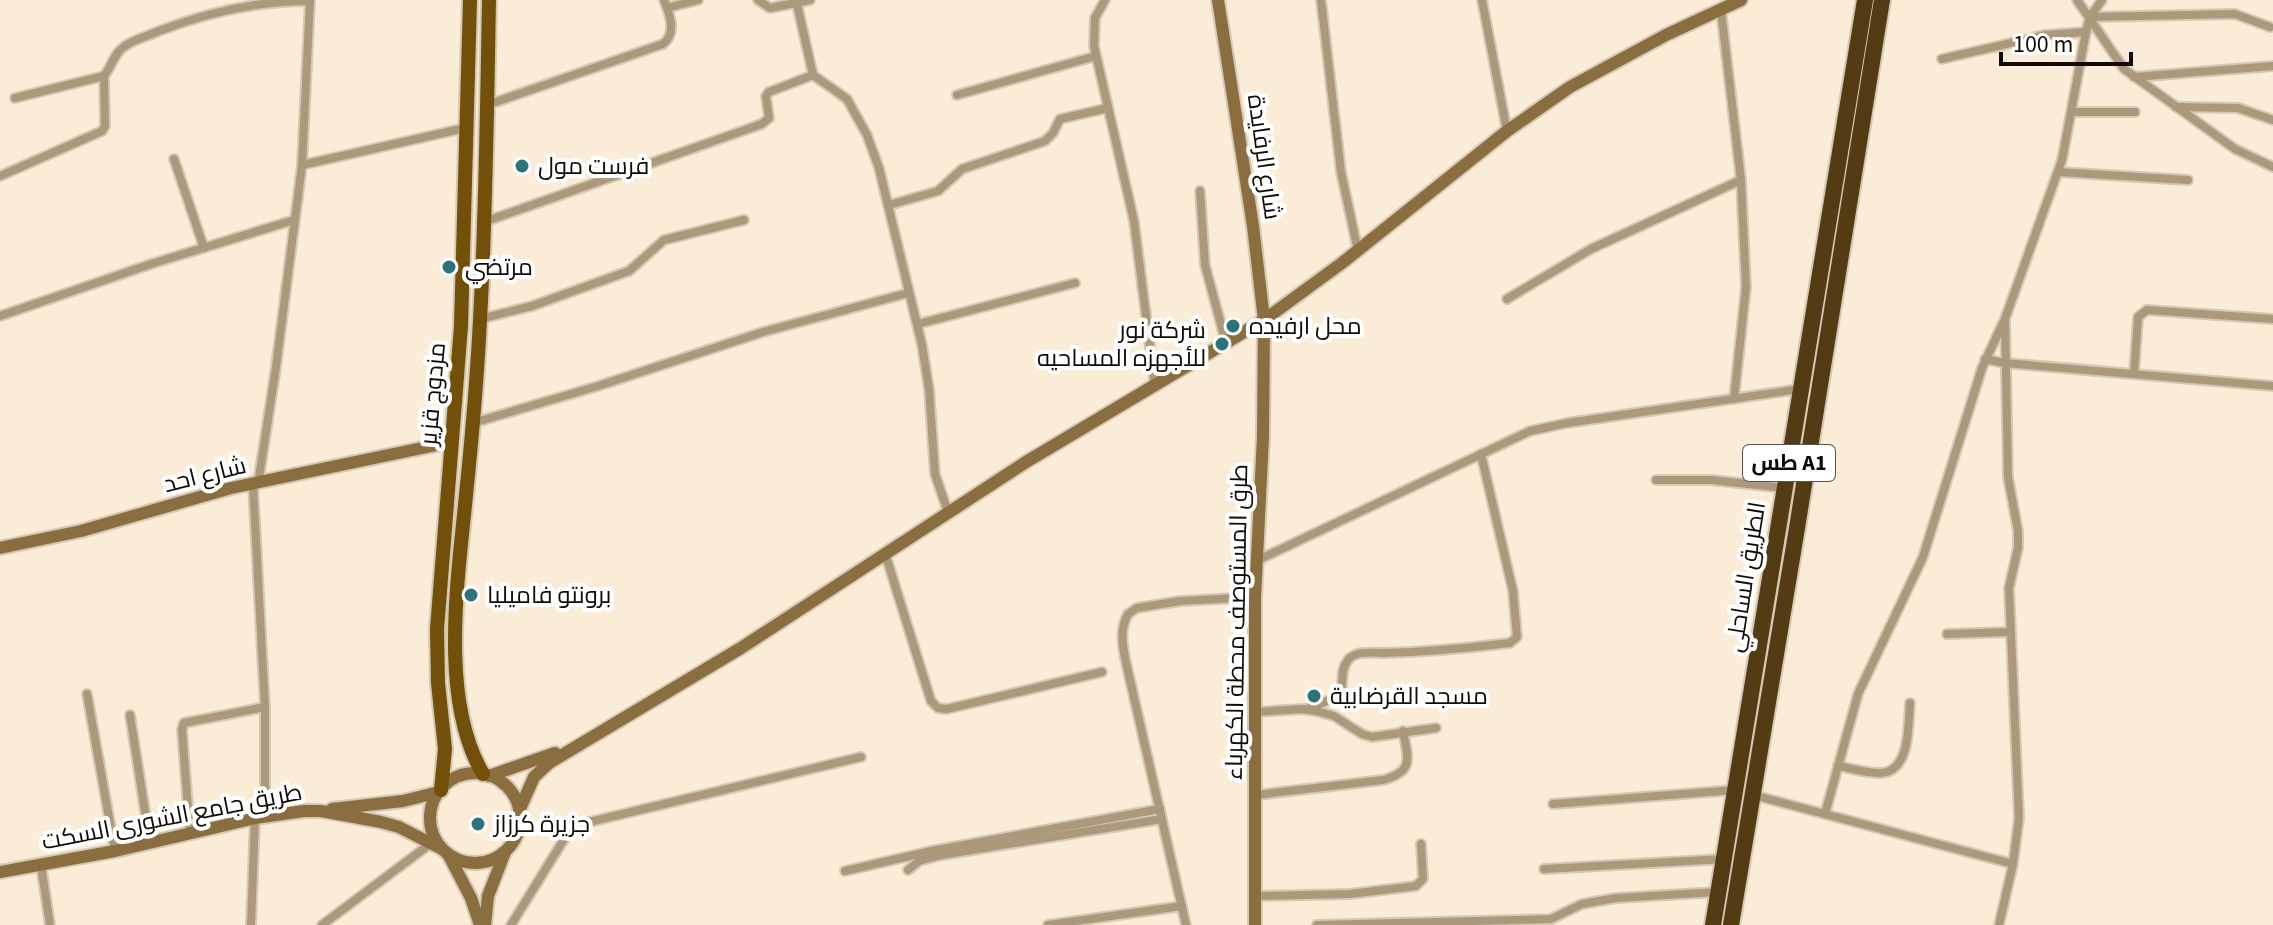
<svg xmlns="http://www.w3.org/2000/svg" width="2273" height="925" viewBox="0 0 2273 925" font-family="'Source Sans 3',Cairo,sans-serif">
<rect width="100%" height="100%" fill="#faecd7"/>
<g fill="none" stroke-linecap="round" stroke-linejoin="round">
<!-- street casing -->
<g stroke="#d5c8b5" stroke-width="12">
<g id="street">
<polyline points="758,0 770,8 810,0"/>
<polyline points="1105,0 1095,18 1094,46 1134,221 1155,386"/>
<polyline points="1321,0 1341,172 1358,251"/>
<polyline points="1482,0 1507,131"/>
<polyline points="2077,0 2124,69 2235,149 2273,167"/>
<polyline points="797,4 813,75 847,99 867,135 879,168 922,345 929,389 935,474 948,512"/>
<polyline points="667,8 698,0"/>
<polyline points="1721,10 1741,180 1746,287 1734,399"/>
<polyline points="2090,17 2235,14 2270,27"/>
<polyline points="1942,59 2045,35 2086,32"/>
<polyline points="2134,77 2273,66"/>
<polyline points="957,95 1096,56"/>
<path d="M15 98 104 76C112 66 114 53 125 46 135 39 148 36 159 31 208 12 257 1 310 1"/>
<path d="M487 105 663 44C677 33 670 15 664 0"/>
<polyline points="2176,107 2238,108 2273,120"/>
<polyline points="2072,112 2135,112"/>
<polyline points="174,159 204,248"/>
<polyline points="302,165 465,128"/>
<polyline points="2058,172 2188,180"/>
<polyline points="0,176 102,131 105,126 104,76"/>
<polyline points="1200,191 1205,265 1226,343"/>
<polyline points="889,205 938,191 962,169 1045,141 1053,133 1060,119 1108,108"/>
<polyline points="484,222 762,124 769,118 766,96 769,92 813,75"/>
<polyline points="1507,299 1591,249 1741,180"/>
<polyline points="0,316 151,264 294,220"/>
<polyline points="480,319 532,306 629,271 664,240 744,220"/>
<polyline points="918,324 1075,283"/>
<polyline points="1985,359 2004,363 2273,386"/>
<polyline points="2134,374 2138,317 2147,310 2273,319"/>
<polyline points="473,423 598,386 763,332 908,293"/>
<polyline points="1656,480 1711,480 1785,488"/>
<polyline points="258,484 276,367 302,165 310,0"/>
<polyline points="253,485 265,707 265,817"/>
<polyline points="885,553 931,701 938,708 947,709 1102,672"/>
<polyline points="1256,561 1530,431 1567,423 1800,389"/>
<polyline points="1947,634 2010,632"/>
<polyline points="87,694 115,851"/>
<path d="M1307 709 1339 696C1345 685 1339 671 1348 660 1356 650 1372 653 1384 653 1426 652 1467 648 1510 643L1517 637 1513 591 1481 454"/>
<polyline points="1256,712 1303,709 1316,711 1334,716 1362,734 1372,737 1436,728"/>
<polyline points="130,715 150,843"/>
<path d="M1838 766C1851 768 1868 774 1882 773 1911 770 1908 724 1910 703"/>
<path d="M1256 795 1383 780C1415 771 1408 758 1403 731"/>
<polyline points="1753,795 2013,864"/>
<polyline points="1553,804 1735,790"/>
<polyline points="1825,814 1858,694 1923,557 1982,368 2003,323"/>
<polyline points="190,834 182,730 184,723 265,707"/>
<polyline points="41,865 50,925"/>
<polyline points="1544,869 1724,859"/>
<polyline points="908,870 919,861 942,855 1162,819"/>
<polyline points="845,871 931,851 1160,809"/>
<polyline points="1255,896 1349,894 1416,886 1423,879 1421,844"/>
<polyline points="251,925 255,818"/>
<polyline points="322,925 430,844"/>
<polyline points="511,925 563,841 572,830 581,824 861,757"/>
<polyline points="1048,925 1182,906"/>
<path d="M1186 925 1125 658C1122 642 1120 629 1128 614L1137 608 1180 601 1255 597"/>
<polyline points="1317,925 1551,919 1582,904 1616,898 1718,892"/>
<polyline points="1999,925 2013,864 2019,818 2009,588 2018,548 2018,531 2008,477 2005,319 2062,160 2086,32 2090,17 2102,0"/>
</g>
</g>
<!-- secondary casing -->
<g stroke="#d5c8b5" stroke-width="16">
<g id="secondary">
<polyline points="1218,0 1253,226 1264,320 1263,437 1255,597 1255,925"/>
<polyline points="0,548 81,531 231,488 451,442"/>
<circle cx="475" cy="818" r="45"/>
<polyline points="489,776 555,753"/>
<polyline points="332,809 403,801 439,792"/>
<polyline points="519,811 534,777 549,763 741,648 1026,462 1264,320 1342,263 1507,131 1570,87 1666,35 1741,0"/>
<polyline points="448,854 471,898 480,925"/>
<polyline points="0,872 115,851 255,818 304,811 321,811 381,822 399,827 442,849"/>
<polyline points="485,925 488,896 505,852"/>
</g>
</g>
<!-- primary casing -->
<g stroke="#d5c8b5" stroke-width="18">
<g id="primary">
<path d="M483 774C439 699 458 579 466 495 472 437 477 379 480 320 486 214 487 107 489 0"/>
<polyline points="441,790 445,749 438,683 437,629 461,326 470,0"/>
</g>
</g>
<!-- highway casing -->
<g stroke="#d5c8b5" stroke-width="20">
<g id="highway">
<polyline points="1713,925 1865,0"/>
<polyline points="1731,925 1797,528 1882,0"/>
</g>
</g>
<!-- street -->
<use href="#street" stroke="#ac987a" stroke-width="8"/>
<!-- secondary -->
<use href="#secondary" stroke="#8b6e40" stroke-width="12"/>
<!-- primary -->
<use href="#primary" stroke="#73500a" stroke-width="14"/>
<!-- highway -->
<use href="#highway" stroke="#533c13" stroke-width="16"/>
</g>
<!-- markers -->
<g fill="#2b747c" stroke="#fff" stroke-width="3">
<circle cx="522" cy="166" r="8"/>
<circle cx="449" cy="267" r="8"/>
<circle cx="1233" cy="326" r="8"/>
<circle cx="1222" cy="344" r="8"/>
<circle cx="471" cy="595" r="8"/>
<circle cx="1314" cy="696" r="8"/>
<circle cx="478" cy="824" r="8"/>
</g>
<g text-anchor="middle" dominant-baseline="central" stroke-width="8" stroke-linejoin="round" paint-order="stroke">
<!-- shield labels -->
<rect fill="#fff" stroke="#585450" stroke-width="2" x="1743" y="445" width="92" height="36" rx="6"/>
<g font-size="22" font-weight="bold" fill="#100b05">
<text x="1789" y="463">طس A1</text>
</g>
<!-- street labels -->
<g font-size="24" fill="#100b05" stroke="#fff">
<text transform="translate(1264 157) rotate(82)">شارع الرفايدة</text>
<text transform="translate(433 394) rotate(-85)">مزدوج قزير</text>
<text transform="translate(205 475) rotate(-14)">شارع احد</text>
<text transform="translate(1746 577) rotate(-81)">الطريق الساحلي</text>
<text transform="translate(1237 622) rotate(-89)">طرق المستوصف محطة الكهرباء</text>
<text transform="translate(172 817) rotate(-11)">طريق جامع الشورى السكت</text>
</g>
<!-- poi labels -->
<g font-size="24" fill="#100b05" stroke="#fff" text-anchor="start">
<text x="538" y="166">فرست مول</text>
<text x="465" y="267">مرتضي</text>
<text x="1249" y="326">محل ارفيده</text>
<text x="1206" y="330" text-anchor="end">شركة نور<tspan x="1206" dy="28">للأجهزه المساحيه</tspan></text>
<text x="487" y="595">برونتو فاميليا</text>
<text x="1330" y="696">مسجد القرضابية</text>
<text x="494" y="824">جزيرة كرزاز</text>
</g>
</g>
<!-- scale -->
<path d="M2001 52v12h130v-12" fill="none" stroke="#100b05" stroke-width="4"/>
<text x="2013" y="52" font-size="24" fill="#100b05" stroke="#ffffff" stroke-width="6" paint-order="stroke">100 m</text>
</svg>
